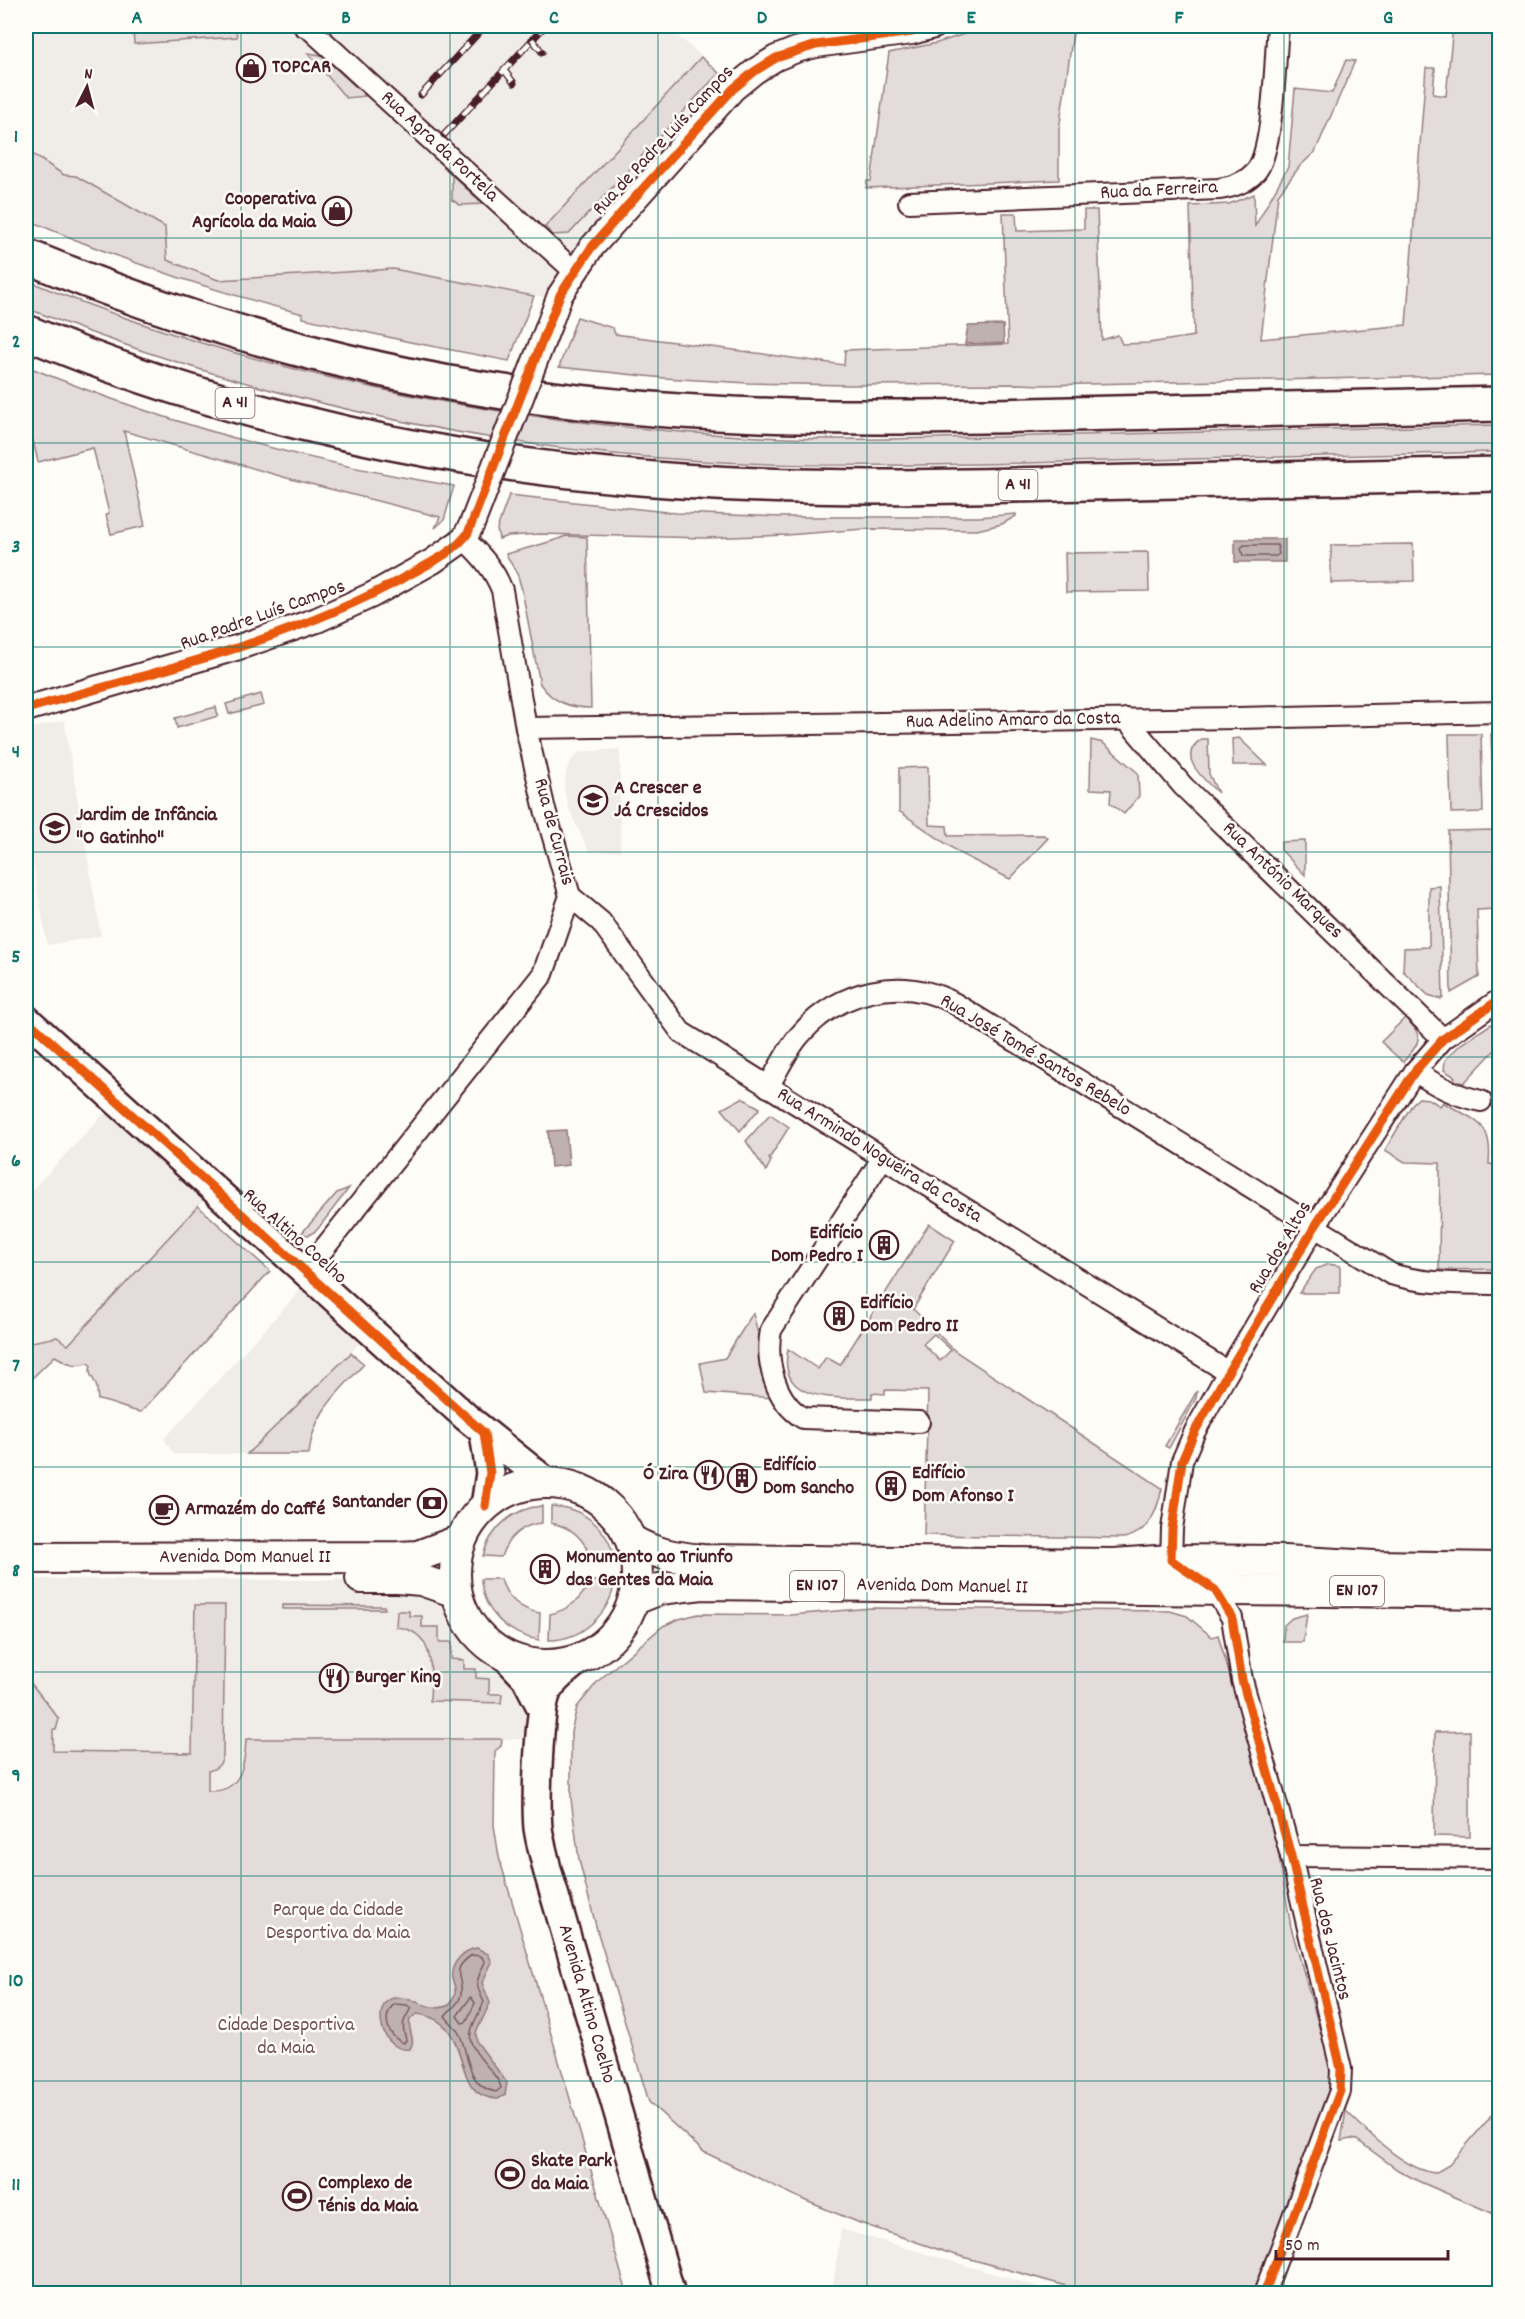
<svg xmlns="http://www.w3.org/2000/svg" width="1525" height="2319" viewBox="0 0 1525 2319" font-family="Dekko,sans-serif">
<rect width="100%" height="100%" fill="#fdfcf7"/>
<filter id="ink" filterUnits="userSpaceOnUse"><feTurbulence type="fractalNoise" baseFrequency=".0167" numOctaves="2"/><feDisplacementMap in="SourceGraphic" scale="12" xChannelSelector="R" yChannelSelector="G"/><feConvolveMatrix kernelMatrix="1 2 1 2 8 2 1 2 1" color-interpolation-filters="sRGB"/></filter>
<g filter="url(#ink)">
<!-- built -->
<g fill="#f0ece8">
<polygon points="26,26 667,26 734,85 555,299 393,269 218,280 167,260 165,227 76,176 64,175 26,150"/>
<polygon points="64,720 101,936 47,945 26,820 26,730"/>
<polygon points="620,749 620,851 589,852 569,809 564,790 566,772 570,762 580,752"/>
<polygon points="115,1102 212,1191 68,1345 57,1337 26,1343 26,1191 33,1189"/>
<polygon points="311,1279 369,1333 332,1373 247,1454 174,1454 164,1439"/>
<polygon points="26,1579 369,1580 453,1594 467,1628 484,1647 502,1658 530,1688 528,1739 246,1739 245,1761 241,1772 231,1784 213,1792 207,1791 208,1754 26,1751"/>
<polygon points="841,2229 1059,2293 832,2293"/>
</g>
<!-- green -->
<g fill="#e3dcda" stroke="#967e82" stroke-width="1.5" fill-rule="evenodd">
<polygon points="989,26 1074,26 1059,130 1059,180 866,188 867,181 871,181 889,53 937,43"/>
<polygon points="1453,26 1491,26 1496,68 1499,77 1499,375 1042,385 1018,384 849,385 748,383 664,378 559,367 577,317 613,328 615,334 844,365 845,350 1008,344 1003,213 1016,213 1017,231 1084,229 1084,210 1097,210 1102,340 1118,335 1122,344 1149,343 1194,336 1190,206 1229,204 1254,194 1255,226 1288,167 1295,89 1332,93 1346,60 1355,61 1315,152 1300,166 1278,195 1261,339 1406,325 1426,68 1435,68 1433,94 1446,96"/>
<polygon points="236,29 237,37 134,44 133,30"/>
<polygon points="308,53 321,55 366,96 346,98"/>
<polygon points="701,57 719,73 569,234 553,235 545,227"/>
<path d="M26 150 64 175 76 176 165 227 167 260 218 280 393 269 534 296 509 361 410 342 303 318V314C209 290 115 258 26 219Z"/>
<polygon points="452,175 483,204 460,205 452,200"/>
<path d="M26 280C254 374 495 423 741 436 838 442 937 438 1034 436 1189 433 1344 429 1499 425V452C1354 455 1209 459 1064 462 887 467 708 470 532 444 357 419 189 373 26 308Z"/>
<path d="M26 366C162 422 308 463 454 486L444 520 435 528 440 517 287 478 124 431 145 526 111 534 106 515 109 513 93 448 38 462 26 410Z"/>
<polygon points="509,495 676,513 781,517 978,517 1016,514 1016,516 1002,524 977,530 864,529 786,535 706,538 540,534 508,536 499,539 497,529"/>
<path d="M566 536 587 537 591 708C569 708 553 702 540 684L522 590 518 576 506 554C526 548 547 544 566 536Z"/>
<polygon points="1413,544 1414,581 1331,583 1331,545"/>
<polygon points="1148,552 1149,591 1066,592 1065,553"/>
<polygon points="261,694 264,705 229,714 226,704"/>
<polygon points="216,707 218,716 177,728 175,718"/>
<polygon points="1449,734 1481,734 1483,812 1451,813"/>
<polygon points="1491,734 1499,734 1499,760 1492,760"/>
<polygon points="1239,738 1267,765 1233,765 1232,739"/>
<path d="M1202 739H1208L1209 774 1218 793C1205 780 1174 756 1202 739Z"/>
<polygon points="1091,740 1103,743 1138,773 1139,796 1124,814 1110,803 1111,790 1090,789"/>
<polygon points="928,767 929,825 947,826 948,836 1044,835 1048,838 1010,879 961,854 899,811 899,768"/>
<polygon points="1494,830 1495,909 1477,910 1479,977 1451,993 1448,831"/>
<polygon points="1305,841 1305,875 1281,850 1281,842"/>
<polygon points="1440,886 1443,998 1441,999 1428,995 1403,971 1404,948 1429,947 1429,887"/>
<path d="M1405 1018C1426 1036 1419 1044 1403 1062L1381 1042Z"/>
<polygon points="1499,1019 1499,1052 1494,1051 1464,1083 1454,1080 1455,1077 1444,1070 1445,1060 1461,1044"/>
<polygon points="742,1098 760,1108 740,1131 722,1109"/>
<path d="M1419 1098 1429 1099 1440 1106 1443 1102C1476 1122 1493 1121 1489 1164L1499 1165V1269L1439 1270 1440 1163 1405 1162 1385 1150 1413 1103Z"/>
<polygon points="770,1114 789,1127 769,1159 771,1161 766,1171 746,1141"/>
<polygon points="349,1188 317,1230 309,1235 301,1234 337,1193"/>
<path d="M198 1206 270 1271 141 1412C126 1410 113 1402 98 1400 97 1396 98 1389 96 1385 93 1376 88 1376 91 1366L88 1363C74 1367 67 1363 55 1356L26 1384V1343L57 1337 68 1345Z"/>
<path d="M929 1224 955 1241 913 1309 955 1351 1162 1488C1157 1512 1149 1533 1124 1538L924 1535 928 1391 885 1390V1394L872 1393V1398C837 1398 776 1403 788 1349L818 1369 826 1357 840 1365ZM934 1334 951 1350 940 1361 923 1344Z"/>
<polygon points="1328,1264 1340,1266 1340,1293 1299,1293 1316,1269"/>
<polygon points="753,1313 773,1398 706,1393 700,1363 725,1358"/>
<path d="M351 1353 364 1364C337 1394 313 1412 309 1454H247Z"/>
<polygon points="1197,1391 1196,1398 1169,1448 1165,1446"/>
<path d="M542 1506V1523C522 1524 507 1538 501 1557L483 1556C490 1529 513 1508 542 1506Z"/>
<path d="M551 1506C582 1507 609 1528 614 1559L590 1558C585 1538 571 1527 551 1523Z"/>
<path d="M481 1579H501C506 1598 521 1610 540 1613L539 1640C508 1635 482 1611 481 1579Z"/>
<path d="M589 1581H615C610 1613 583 1640 549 1640L550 1614C568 1610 583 1599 589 1581Z"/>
<path d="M195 1605H225L223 1755C222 1764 217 1769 208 1771V1791C241 1793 245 1765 246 1739H502L501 1746 495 1751 494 1825 499 1857 627 2293H26V1677L59 1719 56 1730H53V1751L192 1753Z"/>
<polygon points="283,1605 384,1606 385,1609 283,1609"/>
<polygon points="871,1608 1170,1611 1187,1616 1212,1637 1218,1635 1273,1822 1291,1927 1332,2073 1331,2090 1255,2293 1091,2293 949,2253 860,2223 806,2201 704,2152 649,2102 597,1930 579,1860 571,1799 571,1732 577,1707 598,1681 663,1626 679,1619 698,1614 791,1615"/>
<path d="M397 1611H409V1616H422V1627H439V1642H452L451 1659 464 1660V1669H476V1678L489 1679V1694H502L501 1703 430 1701C431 1671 437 1631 396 1627Z"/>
<polygon points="1307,1614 1303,1642 1283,1642 1284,1625 1292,1618"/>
<polygon points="1470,1731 1470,1837 1434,1836 1435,1732"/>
<path d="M1499 2107V2216L1418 2181 1398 2170 1357 2140 1350 2139 1341 2141 1346 2111C1368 2132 1403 2169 1435 2173L1449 2165Z"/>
</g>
<!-- water -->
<g fill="#c0b1b1" stroke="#91777b" stroke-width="1.5">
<polygon points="1003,325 1004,343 965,344 968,326"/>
<rect x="1235" y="539" width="50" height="23"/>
<polygon points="566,1130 569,1165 551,1167 548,1131"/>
<path d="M477 1948 488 1954 492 1962 482 1983 490 2003 476 2033 477 2042 507 2083 505 2095 498 2099C445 2097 479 2022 417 2014L410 2019C407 2032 417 2039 410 2049 380 2053 371 2002 394 1998 413 1995 432 2015 449 2005 451 2001 455 1997 455 1992 456 1987 453 1983 452 1978 450 1964 463 1950 477 1948Z"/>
</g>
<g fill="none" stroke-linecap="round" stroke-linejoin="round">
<!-- shore -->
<g stroke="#795961" stroke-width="1.5">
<polygon points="1244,545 1277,545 1279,554 1276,556 1243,556 1241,548"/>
<path d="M472 1955 481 1956 485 1962C476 1982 474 1982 484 2002 466 2039 463 2038 492 2072 496 2078 500 2081 501 2088L496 2092C467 2087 469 2056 460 2035 456 2027 450 2022 445 2016 449 2010 457 2006 460 1998 467 1980 446 1972 472 1955Z"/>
<polygon points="471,1997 475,2003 466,2022 462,2023 457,2016"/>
<path d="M394 2004 407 2005 411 2008C403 2022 401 2022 406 2040L404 2043C388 2037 381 2018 394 2004Z"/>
</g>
<!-- minor casing -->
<g stroke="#4a1f2b" stroke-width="24">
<g id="minor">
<polyline points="304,26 309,28 574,271"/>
<path d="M909 202 1219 189C1233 187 1246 183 1256 171 1274 150 1275 57 1278 26"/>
<polyline points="1126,719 1183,786 1443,1039"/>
<polyline points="526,728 1238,718 1500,712"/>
<polyline points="570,896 601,922 681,1032 1228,1372"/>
<path d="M1415 1071C1436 1086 1456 1096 1481 1101"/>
<path d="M768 1087C778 1070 787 1050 799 1036 838 990 901 975 954 1003L1391 1274C1426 1285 1463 1283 1500 1284"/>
<path d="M882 1159 771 1330C765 1361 775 1401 803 1418L919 1422"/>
<path d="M306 1271 543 974 570 896 544 806 526 728 502 590C494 569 480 554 464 539"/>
<polyline points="1181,1566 1171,1560 1172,1529 1182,1461 1195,1431 1228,1372 1314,1228 1415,1071 1443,1039 1500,999"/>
<polyline points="1208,1585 1215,1590 1232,1618 1242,1680 1291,1856 1341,2069 1340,2091 1264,2294"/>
<polyline points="1291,1856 1500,1858"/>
</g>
</g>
<!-- tertiary casing -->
<g stroke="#4a1f2b" stroke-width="28">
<g id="tertiary">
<polyline points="549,325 560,295 591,248 733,89 755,71 776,58 796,50 816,45 912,32 934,26"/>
<polyline points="26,709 239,647 317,620 372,595 433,561 464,539 472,524"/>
</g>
</g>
<!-- secondary casing -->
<g stroke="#4a1f2b" stroke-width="32">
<g id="secondary">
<polyline points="26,1019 466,1417 548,1483"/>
<polyline points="484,1433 490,1473 485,1506"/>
<polyline points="505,1656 526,1678 542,1709"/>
<path d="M581 1658C570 1668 555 1677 548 1690 538 1708 536 1805 538 1828 540 1842 544 1855 547 1869L671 2294"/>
</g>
</g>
<!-- primary casing -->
<g stroke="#4a1f2b" stroke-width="34">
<g id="primary">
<circle cx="546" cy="1574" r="91"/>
<path d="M631 1540C654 1554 675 1557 702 1560L1114 1564 1171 1560 1284 1561 1374 1566 1500 1568"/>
<polyline points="26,1558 398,1557 418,1556 461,1540"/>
<polyline points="361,1578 398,1578 421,1580 456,1592"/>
<polyline points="635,1599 660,1589 702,1584 1500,1593"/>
</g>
</g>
<!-- motorway casing -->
<g stroke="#4a1f2b" stroke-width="38">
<g id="motorway">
<path d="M26 256C185 322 352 371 524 395 705 421 889 419 1071 414 1214 411 1357 407 1500 404"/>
<path d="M26 332C230 418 460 467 681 481 816 490 952 487 1087 483 1224 480 1362 477 1500 474"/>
</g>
</g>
<!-- minor -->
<use href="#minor" stroke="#fdfcf7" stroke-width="20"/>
<!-- tertiary -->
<use href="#tertiary" stroke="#fdfcf7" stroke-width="24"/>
<!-- secondary -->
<use href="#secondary" stroke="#fdfcf7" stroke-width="27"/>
<!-- primary -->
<use href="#primary" stroke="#fdfcf7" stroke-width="30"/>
<!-- motorway -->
<use href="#motorway" stroke="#fdfcf7" stroke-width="33"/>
<!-- rail casing -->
<g stroke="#4a1f2b" stroke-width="7">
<g id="rail">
<polyline points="532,39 542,52"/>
<polyline points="504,70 514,83"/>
<polyline points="421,95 485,26"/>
<polyline points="444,135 545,26"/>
</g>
</g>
<!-- rail -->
<use href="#rail" stroke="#fdfcf7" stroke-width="4.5" stroke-dasharray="14" stroke-linecap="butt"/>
<!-- tertiary-bridge casing -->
<g stroke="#4a1f2b" stroke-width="28" stroke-linecap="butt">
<polyline id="tertiary-bridge" points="472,524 549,325"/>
</g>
<!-- tertiary-bridge -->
<use href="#tertiary-bridge" stroke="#fdfcf7" stroke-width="24"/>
<!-- cycleway casing -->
<g stroke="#fdfcf7" stroke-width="13">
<g id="cycleway">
<path d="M26 709C154 672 287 642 405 577 426 565 454 553 468 533L560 295 591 248 629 204 733 89 755 71 776 58 816 45 912 32 934 26"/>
<polyline points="26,1019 484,1433 490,1473 485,1506"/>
<polyline points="1264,2294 1340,2091 1341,2069 1291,1856 1242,1680 1232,1618 1215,1590 1171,1560 1172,1529 1182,1461 1195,1431 1228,1372 1314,1228 1415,1071 1443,1039 1500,999"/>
</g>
</g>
<!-- cycleway -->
<use href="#cycleway" stroke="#e8590c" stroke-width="9"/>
</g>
</g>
<!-- grid -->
<path fill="none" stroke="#0f766e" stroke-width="1.5" stroke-opacity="0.55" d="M241 26V2294M450 26V2294M658 26V2294M867 26V2294M1075 26V2294M1284 26V2294M26 238H1500M26 443H1500M26 647H1500M26 852H1500M26 1057H1500M26 1262H1500M26 1467H1500M26 1672H1500M26 1876H1500M26 2081H1500"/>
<!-- icons -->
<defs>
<g id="shop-ring" transform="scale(1.5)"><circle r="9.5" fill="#fdfcf7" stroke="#4a1f2b" stroke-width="1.5"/><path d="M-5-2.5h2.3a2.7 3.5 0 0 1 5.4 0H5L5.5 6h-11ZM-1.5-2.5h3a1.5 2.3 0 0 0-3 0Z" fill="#4a1f2b"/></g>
<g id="school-ring" transform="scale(1.5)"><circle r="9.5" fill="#fdfcf7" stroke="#4a1f2b" stroke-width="1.5"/><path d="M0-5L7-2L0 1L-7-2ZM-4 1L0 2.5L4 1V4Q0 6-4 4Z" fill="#4a1f2b"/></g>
<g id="building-ring" transform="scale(1.5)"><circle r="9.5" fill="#fdfcf7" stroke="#4a1f2b" stroke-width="1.5"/><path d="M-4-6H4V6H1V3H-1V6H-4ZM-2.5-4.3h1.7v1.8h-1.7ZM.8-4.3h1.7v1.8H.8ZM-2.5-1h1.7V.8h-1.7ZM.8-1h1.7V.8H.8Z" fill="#4a1f2b"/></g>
<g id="restaurant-ring" transform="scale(1.5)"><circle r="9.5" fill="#fdfcf7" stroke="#4a1f2b" stroke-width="1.5"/><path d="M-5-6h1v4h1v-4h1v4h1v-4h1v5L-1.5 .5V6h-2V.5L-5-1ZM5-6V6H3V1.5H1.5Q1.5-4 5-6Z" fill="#4a1f2b"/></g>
<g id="bank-ring" transform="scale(1.5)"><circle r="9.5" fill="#fdfcf7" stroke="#4a1f2b" stroke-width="1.5"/><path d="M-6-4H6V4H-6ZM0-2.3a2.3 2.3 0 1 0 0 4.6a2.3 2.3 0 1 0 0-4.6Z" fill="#4a1f2b"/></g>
<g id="cafe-ring" transform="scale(1.5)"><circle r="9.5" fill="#fdfcf7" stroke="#4a1f2b" stroke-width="1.5"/><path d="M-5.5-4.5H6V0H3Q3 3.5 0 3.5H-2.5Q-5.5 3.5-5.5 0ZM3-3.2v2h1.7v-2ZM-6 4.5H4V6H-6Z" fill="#4a1f2b"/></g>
<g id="stadium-ring" transform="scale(1.5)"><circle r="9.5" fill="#fdfcf7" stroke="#4a1f2b" stroke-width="1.5"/><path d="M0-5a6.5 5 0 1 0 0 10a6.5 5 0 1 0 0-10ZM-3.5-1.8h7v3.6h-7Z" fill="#4a1f2b"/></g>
</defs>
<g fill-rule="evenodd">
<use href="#shop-ring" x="251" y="68"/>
<use href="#shop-ring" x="337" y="211"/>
<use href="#school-ring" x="593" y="800"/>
<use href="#school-ring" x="55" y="828"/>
<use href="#building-ring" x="884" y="1245"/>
<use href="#building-ring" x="839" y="1316"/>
<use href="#restaurant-ring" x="709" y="1475"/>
<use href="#building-ring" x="742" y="1478"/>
<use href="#building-ring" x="891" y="1486"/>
<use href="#bank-ring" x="432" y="1503"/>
<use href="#cafe-ring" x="164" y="1510"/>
<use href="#building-ring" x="545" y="1569"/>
<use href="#restaurant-ring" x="334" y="1678"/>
<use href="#stadium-ring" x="510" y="2174"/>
<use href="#stadium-ring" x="297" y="2196"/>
</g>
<g text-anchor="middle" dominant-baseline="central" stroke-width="5" stroke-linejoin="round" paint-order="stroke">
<!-- shield labels -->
<g fill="#fdfcf7" stroke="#806168" stroke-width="1.5">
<rect x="215.5" y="388" width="39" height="30" rx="4.5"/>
<rect x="998.5" y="470" width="39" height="30" rx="4.5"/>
<rect x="790" y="1571" width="54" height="30" rx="4.5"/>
<rect x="1330" y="1576" width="54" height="30" rx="4.5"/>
</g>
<g font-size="18" font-weight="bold" fill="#4a1f2b">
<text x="235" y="403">A 41</text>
<text x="1018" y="485">A 41</text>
<text x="817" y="1586">EN 107</text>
<text x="1357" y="1591">EN 107</text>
</g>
<!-- poi labels -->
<g font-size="20" font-weight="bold" fill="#4a1f2b" stroke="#fdfcf7" text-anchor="start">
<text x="272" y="68">TOPCAR</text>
<text x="316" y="200" text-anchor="end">Cooperativa<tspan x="316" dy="23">Agrícola da Maia</tspan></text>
<text x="614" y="789">A Crescer e<tspan x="614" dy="23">Já Crescidos</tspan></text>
<text x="76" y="816">Jardim de Infância<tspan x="76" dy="23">"O Gatinho"</tspan></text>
<text x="863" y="1234" text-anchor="end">Edifício<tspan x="863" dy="23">Dom Pedro I</tspan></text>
<text x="860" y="1304">Edifício<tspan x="860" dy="23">Dom Pedro II</tspan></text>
<text x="763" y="1466">Edifício<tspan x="763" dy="23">Dom Sancho</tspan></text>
<text x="912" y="1474">Edifício<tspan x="912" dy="23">Dom Afonso I</tspan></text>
<text x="688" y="1475" text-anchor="end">Ó Zira</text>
<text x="411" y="1503" text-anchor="end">Santander</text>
<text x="185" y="1510">Armazém do Caffé</text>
<text x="566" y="1558">Monumento ao Triunfo<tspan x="566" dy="23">das Gentes da Maia</tspan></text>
<text x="355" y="1678">Burger King</text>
<text x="531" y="2162">Skate Park<tspan x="531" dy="23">da Maia</tspan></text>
<text x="318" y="2184">Complexo de<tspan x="318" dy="23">Ténis da Maia</tspan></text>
</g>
<!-- street labels -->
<g font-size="20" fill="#4a1f2b" stroke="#fdfcf7">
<text transform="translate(664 141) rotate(-47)">Rua de Padre Luís Campos</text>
<text transform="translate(439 147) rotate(43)">Rua Agra da Portela</text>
<text transform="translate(1159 191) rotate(-3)">Rua da Ferreira</text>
<text transform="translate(263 616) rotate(-20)">Rua Padre Luís Campos</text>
<text transform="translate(1013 721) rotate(-1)">Rua Adelino Amaro da Costa</text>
<text transform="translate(553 832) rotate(75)">Rua de Currais</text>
<text transform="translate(1282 881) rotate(44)">Rua António Marques</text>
<text transform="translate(1035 1056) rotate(31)">Rua José Tomé Santos Rebelo</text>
<text transform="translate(879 1156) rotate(32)">Rua Armindo Nogueira da Costa</text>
<text transform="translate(294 1237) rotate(42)">Rua Altino Coelho</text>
<text transform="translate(1281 1248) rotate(-59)">Rua dos Altos</text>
<text x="245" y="1558">Avenida Dom Manuel II</text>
<text transform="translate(942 1587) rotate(1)">Avenida Dom Manuel II</text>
<text transform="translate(1329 1939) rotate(76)">Rua dos Jacintos</text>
<text transform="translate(586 2004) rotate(74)">Avenida Altino Coelho</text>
</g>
<!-- park labels -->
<g font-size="20" fill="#704e57" stroke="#fdfcf7">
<text x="338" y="1911">Parque da Cidade<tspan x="338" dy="23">Desportiva da Maia</tspan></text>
<text x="286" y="2026">Cidade Desportiva<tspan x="286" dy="23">da Maia</tspan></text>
</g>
</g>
<!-- margin -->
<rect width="1525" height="2319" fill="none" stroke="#fdfcf7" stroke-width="66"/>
<!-- north arrow -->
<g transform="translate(87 87) rotate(6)" stroke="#fdfcf7" stroke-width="4.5" paint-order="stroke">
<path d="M0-4.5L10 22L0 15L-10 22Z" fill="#4a1f2b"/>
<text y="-9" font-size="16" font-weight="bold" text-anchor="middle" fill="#4a1f2b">N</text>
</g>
<!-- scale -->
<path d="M1276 2250v9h172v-9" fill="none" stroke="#4a1f2b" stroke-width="3"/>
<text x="1285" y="2250" font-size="18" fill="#4a1f2b" stroke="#fdfcf7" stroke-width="4.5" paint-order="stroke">50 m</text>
<rect x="33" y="33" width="1459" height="2253" fill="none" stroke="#0f766e" stroke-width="2"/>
<g font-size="20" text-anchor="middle" font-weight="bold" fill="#0f766e">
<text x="137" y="23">A</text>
<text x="346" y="23">B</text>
<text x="554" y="23">C</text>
<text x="762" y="23">D</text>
<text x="971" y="23">E</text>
<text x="1179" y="23">F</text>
<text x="1388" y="23">G</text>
<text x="16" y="142">1</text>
<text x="16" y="347">2</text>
<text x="16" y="552">3</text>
<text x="16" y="757">4</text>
<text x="16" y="962">5</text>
<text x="16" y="1166">6</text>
<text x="16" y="1371">7</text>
<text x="16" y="1576">8</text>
<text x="16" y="1781">9</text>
<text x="16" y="1986">10</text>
<text x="16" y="2190">11</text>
</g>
</svg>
